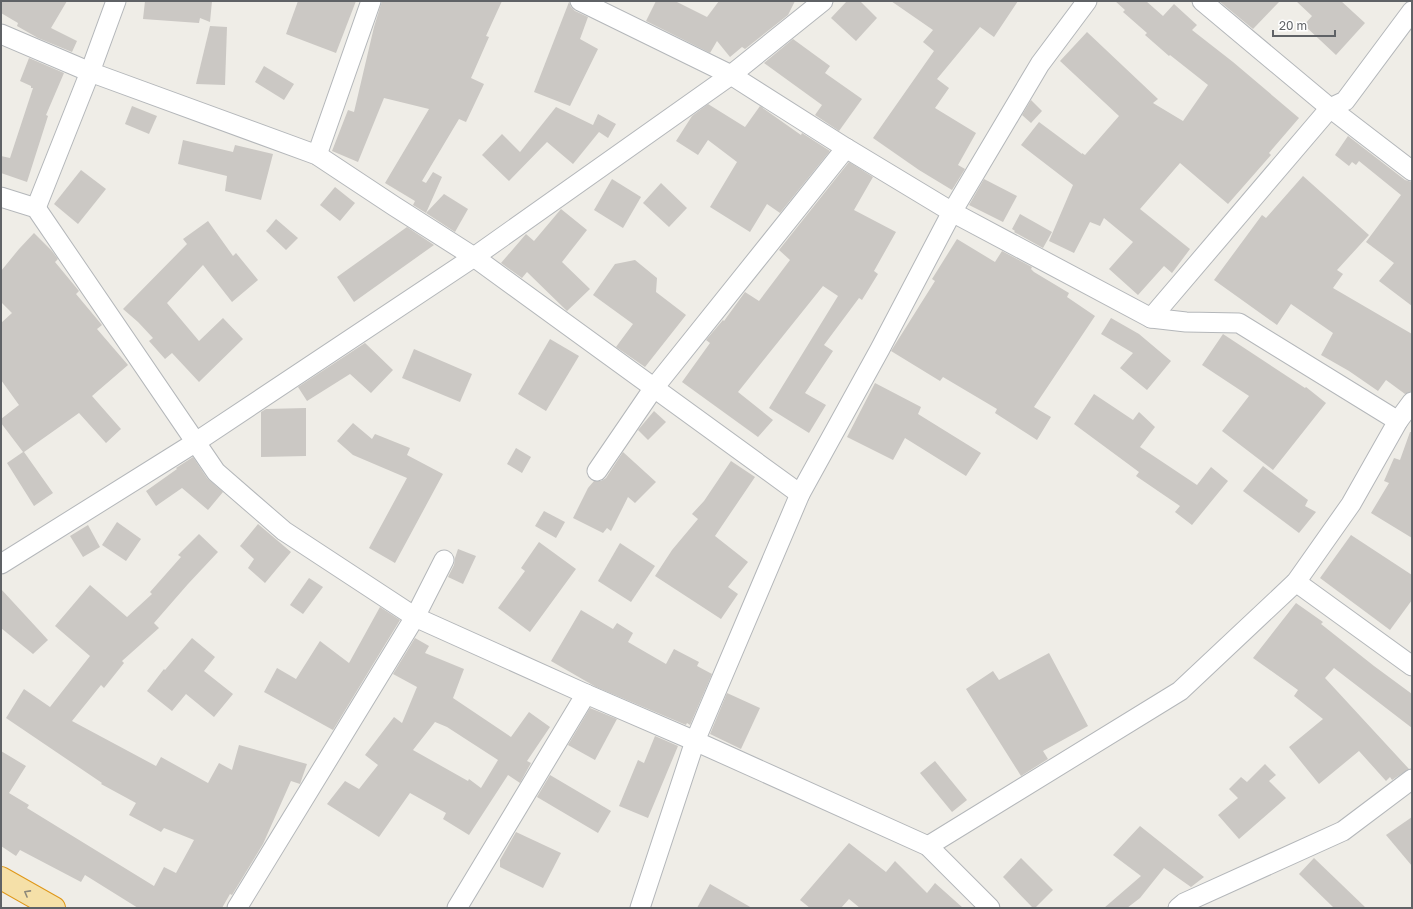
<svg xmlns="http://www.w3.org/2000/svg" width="1413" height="909" viewBox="0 0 1413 909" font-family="'Golos Text',sans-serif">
<rect width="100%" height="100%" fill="#efede7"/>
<!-- building -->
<g fill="#cbc8c4" fill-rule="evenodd">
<polygon points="1,1 67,1 51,28 77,41 72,52 38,38 17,26 18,23 1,13"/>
<polygon points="145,1 212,1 210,22 200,18 199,23 143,19"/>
<polygon points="298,1 356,1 336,53 286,34"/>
<polygon points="382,1 502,1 486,36 489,37 471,78 484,84 466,122 459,119 422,181 426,183 433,172 442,177 426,213 413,205 415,201 385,183 429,109 384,98 358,162 332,151 348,110 354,112 374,27"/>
<polygon points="656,1 675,1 707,17 719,1 795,1 788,15 745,49 742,47 730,57 717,41 710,53 646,21"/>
<polygon points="847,1 860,1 877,18 856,41 831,18"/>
<polygon points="891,1 1018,1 994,37 980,27 937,79 949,88 935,108 976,133 958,165 965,169 952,190 919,170 873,138 934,51 923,42 933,30"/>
<polygon points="1115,1 1146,1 1163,16 1174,4 1197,25 1192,30 1233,62 1299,118 1269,153 1271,155 1228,204 1180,163 1140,209 1190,249 1172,273 1164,266 1138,295 1109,269 1133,242 1104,218 1100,226 1090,222 1074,253 1049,241 1073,185 1021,145 1039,122 1082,154 1082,153 1085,155 1119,116 1060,61 1087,32 1158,99 1153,103 1183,121 1208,85 1170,55 1169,56 1145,35 1147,33 1123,12 1125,10"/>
<polygon points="1219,1 1280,1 1253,29"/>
<polygon points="1296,1 1341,1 1365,23 1336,55 1304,25 1312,16"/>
<polygon points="569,2 571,7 575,11 588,17 580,39 598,49 570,106 534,92"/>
<polygon points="210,26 227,27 225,85 196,84"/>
<polygon points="793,39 830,66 825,73 862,99 839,131 815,115 822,105 764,63"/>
<polygon points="29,58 64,73 46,115 48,116 27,182 1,173 1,156 10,158 33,88 31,88 31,86 20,81"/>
<polygon points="264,66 294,84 284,100 255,82"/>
<polygon points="1031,100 1042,111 1031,123 1022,115"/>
<polygon points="708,104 745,127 760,106 801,135 802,133 830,151 780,213 767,204 750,232 710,207 737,162 708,140 698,155 676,141 692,116"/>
<polygon points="132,106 157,116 149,134 125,124"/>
<polygon points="556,107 593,125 598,114 616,124 608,138 599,132 573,164 547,142 509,181 482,155 502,134 520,152"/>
<polygon points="1348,136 1405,180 1412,182 1412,306 1379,281 1394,263 1366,242 1401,195 1359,161 1356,165 1352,162 1349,166 1335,155"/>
<polygon points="183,140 233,152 235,145 273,154 261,200 225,191 227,176 178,164"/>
<polygon points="849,162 873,177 854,210 896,232 874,271 878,274 862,300 859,298 824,345 833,351 805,393 826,405 809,433 769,408 838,296 823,286 738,392 773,420 758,437 682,382 710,343 706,340 723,320 724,321 745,292 759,301 790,260 779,250"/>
<polygon points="81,170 106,189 78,224 54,204"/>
<polygon points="1303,176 1369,235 1337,270 1343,274 1333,288 1412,334 1412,391 1405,394 1386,380 1378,391 1349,371 1321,355 1333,333 1291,304 1277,325 1214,280 1262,215 1266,218"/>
<polygon points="612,179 641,197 623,228 594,210"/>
<polygon points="984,179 1017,196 1003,222 969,205"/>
<polygon points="661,183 687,208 669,227 643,203"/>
<polygon points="335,187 355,203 340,221 320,205"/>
<polygon points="444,194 468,209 455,232 426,213"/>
<polygon points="561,209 587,230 562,262 590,289 567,311 527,272 522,278 501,263 526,234 534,241"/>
<polygon points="1020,214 1052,232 1043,248 1014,232 1015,231 1012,229"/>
<polygon points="276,219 298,238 286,250 266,231"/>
<polygon points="208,221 233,256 236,253 258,280 232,302 203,265 167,303 199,341 223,318 243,339 199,382 172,353 165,359 149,341 153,338 138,322 123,309 187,244 183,239"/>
<polygon points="407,227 434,245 354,302 337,277"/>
<polygon points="34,233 52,251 58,259 55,262 79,291 76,294 102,325 97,329 128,365 92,396 121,429 106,443 79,413 24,452 53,493 34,506 7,463 23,452 1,423 1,419 19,405 1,380 1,323 12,313 1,302 1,271 19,249"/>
<polygon points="957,239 995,262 1002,251 1032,267 1031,269 1034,272 1069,293 1067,297 1095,316 1034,407 1051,417 1037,440 995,413 997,409 943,377 940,381 891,351 935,281 932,279"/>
<polygon points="635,260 657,278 656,292 686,315 645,367 616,347 633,324 593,295 615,264"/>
<polygon points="1111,318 1139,334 1171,361 1147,390 1120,368 1133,353 1101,334"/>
<polygon points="1223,334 1305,388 1306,387 1326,403 1273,470 1222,431 1249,396 1202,365"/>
<polygon points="550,339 579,356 546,411 518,394"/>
<polygon points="365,343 393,370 371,393 350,374 307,401 298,387"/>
<polygon points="414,349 472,374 460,402 402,378"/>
<polygon points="875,383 921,407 918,414 981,453 966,476 905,438 893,460 847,437"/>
<polygon points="1094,394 1133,420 1139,412 1155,427 1140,447 1197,485 1211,467 1228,481 1192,525 1175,512 1180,506 1136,476 1139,472 1074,424"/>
<polygon points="306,408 306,456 261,457 261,412 266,409"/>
<polygon points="654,411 666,422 648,440 638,430"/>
<polygon points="353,423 372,439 375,434 410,448 407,455 443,474 395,563 369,548 407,478 353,455 337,441"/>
<polygon points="1410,432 1412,432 1412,538 1371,513 1389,483 1384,481 1394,458 1400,460"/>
<polygon points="516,448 531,457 522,473 507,464"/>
<polygon points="623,452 656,482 635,503 628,497 611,531 607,528 603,533 573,518 588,488 594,481 601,481 606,478"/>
<polygon points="193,457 207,478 223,492 208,510 182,488 156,506 146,491 177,469 176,468"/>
<polygon points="731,461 755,477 715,536 748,562 728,587 738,594 721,619 655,576 672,550 698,519 692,514 704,501"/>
<polygon points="1263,466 1308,500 1305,506 1316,512 1299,533 1243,491"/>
<polygon points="544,511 565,522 556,538 535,526"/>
<polygon points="117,522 141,539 126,561 102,545"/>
<polygon points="258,524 291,552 265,583 248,568 254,559 240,546"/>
<polygon points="88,525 100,547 83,557 70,536"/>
<polygon points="199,534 218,552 188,584 154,623 159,628 122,661 124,663 104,688 101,685 72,721 156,766 161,757 208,783 219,763 232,770 239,745 307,764 300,784 291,781 263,844 232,895 230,894 222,908 138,908 85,875 81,882 20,850 16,856 1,846 1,751 26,766 9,793 29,805 27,808 154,886 164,867 176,873 194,840 164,828 161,832 129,815 136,803 101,784 102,783 6,718 24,689 50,707 90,656 55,626 90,585 127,617 152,594 150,592 181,557 178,555"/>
<polygon points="1351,535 1412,575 1412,600 1390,630 1320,578"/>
<polygon points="539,542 576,569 530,632 498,608 525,571 521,568"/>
<polygon points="620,543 655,566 631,602 598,581"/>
<polygon points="458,549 476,556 463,584 448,577 454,565 455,558"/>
<polygon points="309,578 323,587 303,614 290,605"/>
<polygon points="1,589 48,640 33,654 1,628"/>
<polygon points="1296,603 1323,622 1321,624 1374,666 1412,694 1412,728 1334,668 1325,678 1409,769 1392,780 1390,777 1386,781 1359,751 1319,784 1289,747 1323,719 1294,696 1298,690 1253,658"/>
<polygon points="380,607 400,620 333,730 264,692 277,668 296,679 320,641 349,663"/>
<polygon points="581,610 613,629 617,623 633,633 628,642 666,664 674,649 699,662 697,666 712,674 690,725 687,723 686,725 596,687 551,661"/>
<polygon points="192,638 215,657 204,671 233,694 214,717 186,694 172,711 147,691 164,669 165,670"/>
<path d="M415 638 429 646 425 653 464 669 453 698 511 737 529 712 550 727 527 761 531 763 520 783 508 775 469 835 443 819 446 813 410 793 379 837 327 804 345 781 359 789 378 765 365 755 394 717 402 723 417 687 393 674ZM435 722 447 727 498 760 481 788 469 779 468 781 413 750Z"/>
<polygon points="1049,653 1088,726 1043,751 1048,759 1021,776 966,689 993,671 999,680"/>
<polygon points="727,693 760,708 741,749 710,734"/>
<polygon points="590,708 617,719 595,760 568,745"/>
<polygon points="655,736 678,746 648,818 619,806 638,760 644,763"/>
<polygon points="935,761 967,800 952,812 920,773"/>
<polygon points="1265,764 1276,775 1269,781 1286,798 1239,839 1218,815 1238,798 1229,789 1241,777 1247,782"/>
<polygon points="550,775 611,811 598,833 537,797"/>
<polygon points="1412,817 1412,866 1386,835"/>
<polygon points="1140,826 1204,877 1191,887 1164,868 1140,898 1127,908 1104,908 1141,876 1113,855"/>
<polygon points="516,832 561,853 543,888 500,867 500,860"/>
<polygon points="849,843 886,872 895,861 927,893 935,883 963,908 860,908 849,899 841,908 810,908 800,900"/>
<polygon points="1021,858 1053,890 1035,908 1033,908 1003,877"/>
<polygon points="1314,858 1366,908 1334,908 1299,874"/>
<polygon points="710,884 752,908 697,908"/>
</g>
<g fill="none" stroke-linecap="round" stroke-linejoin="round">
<!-- minor casing -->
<g stroke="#b4b7ba" stroke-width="21">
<g id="minor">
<polyline points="580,1 731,75 846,148 952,212 1151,318 1186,322 1239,323 1398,421"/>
<polyline points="1202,1 1330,108 1412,171"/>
<polyline points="1,34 90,72 317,155 394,206 474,257 800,494"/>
<polyline points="317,155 371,1"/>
<polyline points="1,197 36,208 216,472 284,531 415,617 586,694 695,741 928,846 990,908"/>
<polyline points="36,208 90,72 116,1"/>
<polyline points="1151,318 1330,108 1345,101 1412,11"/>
<polyline points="597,471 653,389 846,148"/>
<polyline points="1,564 196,442 474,257 731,75 823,1"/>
<polyline points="1296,582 1412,666"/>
<polyline points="928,846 1180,691 1296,582 1351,504 1398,421 1412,402"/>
<polyline points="237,908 415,617 444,560"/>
<polyline points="457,908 586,694"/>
<polyline points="640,908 695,741 800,494 880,349 952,212 1040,64 1087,1"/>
<polyline points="1178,908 1184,903 1343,831 1412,779"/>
</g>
</g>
<!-- trunk casing -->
<g stroke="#df9718" stroke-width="24">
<polyline id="trunk" points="1,878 54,908"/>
</g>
<!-- minor -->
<use href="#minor" stroke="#fff" stroke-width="19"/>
<!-- trunk -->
<use href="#trunk" stroke="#f5e0a8" stroke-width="22"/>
</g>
<!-- one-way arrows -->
<defs><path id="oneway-chevron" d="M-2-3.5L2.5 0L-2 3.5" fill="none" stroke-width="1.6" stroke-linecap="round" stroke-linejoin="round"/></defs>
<use stroke="#8c887a" href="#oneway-chevron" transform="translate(27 893) rotate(-151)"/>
<!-- border -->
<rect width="1413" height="909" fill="none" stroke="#5f6266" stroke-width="4"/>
<!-- scale -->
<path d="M1273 30v6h62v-6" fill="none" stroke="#5f6266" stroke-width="2"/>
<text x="1279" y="30" font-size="12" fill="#5f6266" stroke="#ffffff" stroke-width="3" paint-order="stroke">20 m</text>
</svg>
